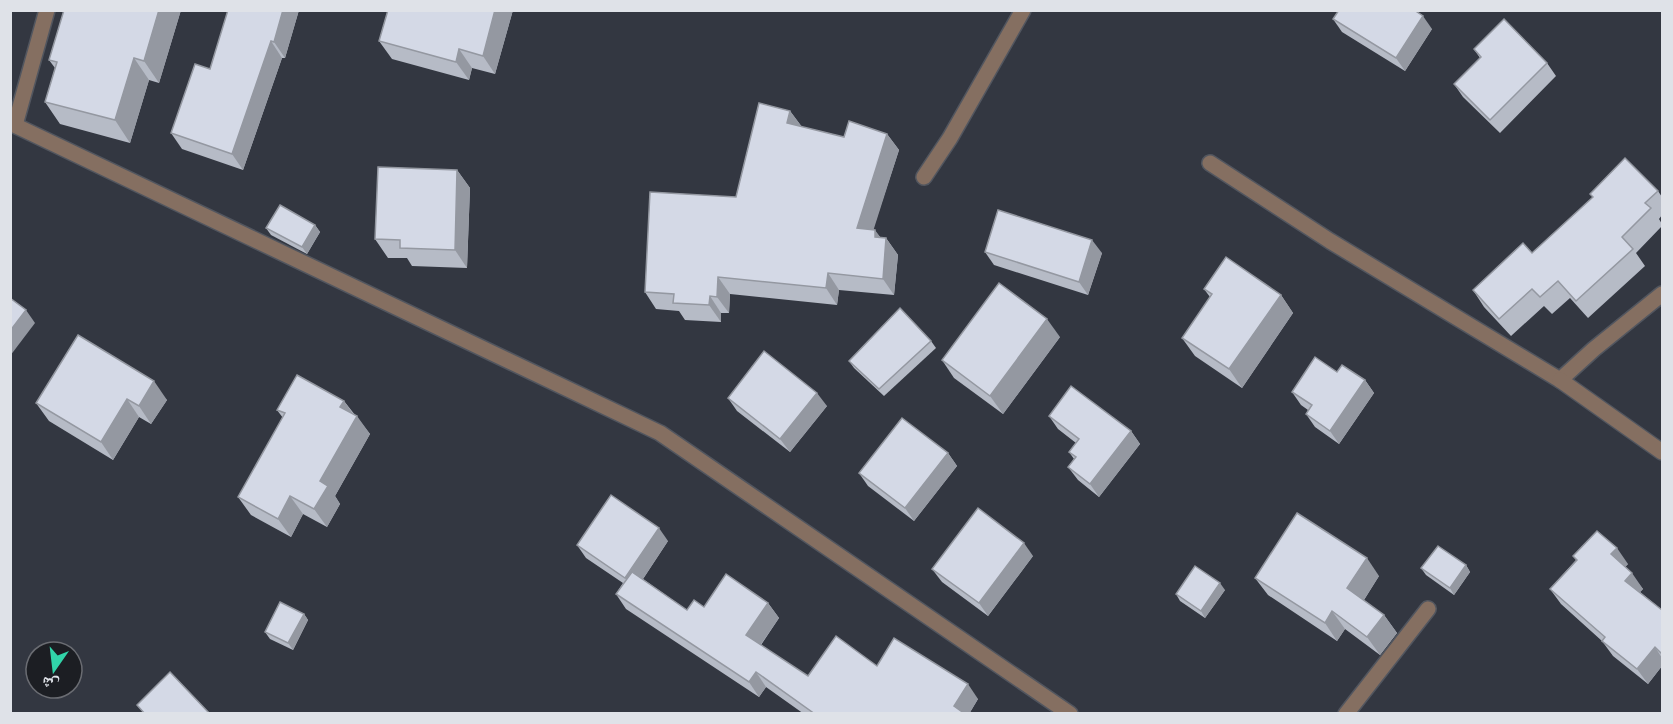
<svg xmlns="http://www.w3.org/2000/svg" width="1673" height="724" viewBox="0 0 1673 724" font-family="Roboto,'Noto Naskh Arabic',sans-serif">
<rect width="100%" height="100%" fill="#333741"/>
<g fill="none" stroke-linecap="round" stroke-linejoin="round">
<!-- minor casing -->
<g stroke="#52565f" stroke-width="18">
<g id="minor">
<polyline points="10,123 660,433 1070,714"/>
<polyline points="15,125 47,10"/>
<polyline points="1210,163 1330,241 1560,380 1594,349 1662,294"/>
<polyline points="924,177 950,138 1023,10"/>
<polyline points="1560,380 1662,452"/>
<polyline points="1346,714 1428,609"/>
</g>
</g>
<!-- minor -->
<use href="#minor" stroke="#856f61" stroke-width="15"/>
</g>
<!-- wall -->
<g fill="#b6bbc6">
<polygon points="181,10 159,83 149,80 130,143 60,124 45,102 55,68 49,60"/>
<polygon points="299,10 285,58 282,58 243,170 182,149 171,133 210,69"/>
<polygon points="388,10 513,10 495,74 472,68 469,80 392,59 379,41"/>
<polygon points="1333,19 1432,29 1405,71 1342,32"/>
<polygon points="1474,49 1547,63 1556,76 1500,133 1463,97 1454,84 1480,58"/>
<polygon points="790,111 802,127 844,137 887,134 899,150 873,229 881,238 886,238 898,255 894,295 839,290 837,305 730,294 729,313 721,313 721,322 685,320 679,311 656,309 645,292 736,197"/>
<polygon points="457,170 470,188 467,268 412,266 407,258 388,258 375,239"/>
<polygon points="1658,191 1662,197 1662,215 1659,219 1662,224 1662,226 1636,253 1645,266 1588,318 1570,298 1552,314 1544,306 1511,336 1484,307 1473,290 1532,253 1593,197 1590,194"/>
<polygon points="315,225 320,232 307,254 271,235 266,228"/>
<polygon points="985,252 1102,253 1088,295 994,265"/>
<polygon points="1204,289 1281,295 1293,313 1242,388 1195,356 1182,338 1210,297"/>
<polygon points="78,335 167,400 151,424 139,417 113,460 49,421 36,403"/>
<polygon points="1060,337 1003,414 954,378 942,360"/>
<polygon points="931,341 936,348 884,396 854,368 849,361"/>
<polygon points="1337,372 1365,380 1374,393 1339,444 1315,427 1306,414 1308,410 1301,405 1292,392"/>
<polygon points="728,398 827,406 790,452 737,411"/>
<polygon points="344,401 370,434 335,496 340,504 327,527 303,514 291,537 251,515 238,497 283,418 277,410"/>
<polygon points="1049,416 1131,431 1140,444 1099,497 1078,480 1068,467 1074,459 1069,452 1076,443 1058,429"/>
<polygon points="948,453 957,466 914,521 868,486 859,473"/>
<polygon points="668,541 643,579 687,610 704,607 768,603 779,618 761,645 808,676 877,666 978,699 969,714 804,714 766,687 759,697 626,609 616,594 623,583 586,558 577,545"/>
<polygon points="1033,556 988,616 942,582 932,569"/>
<polygon points="1573,556 1628,564 1625,567 1643,589 1640,592 1662,610 1662,666 1648,684 1613,656 1602,641 1561,604 1550,589 1576,560"/>
<polygon points="1466,565 1470,572 1454,595 1426,575 1421,568"/>
<polygon points="1379,576 1364,600 1384,615 1397,633 1380,655 1345,629 1337,641 1268,595 1255,578"/>
<polygon points="1225,590 1205,618 1180,601 1176,594"/>
<polygon points="304,614 308,620 293,650 270,639 265,632"/>
</g>
<!-- shaded-wall -->
<g fill="#9498a1">
<polygon points="159,10 181,10 159,83 144,61"/>
<polygon points="283,10 299,10 285,58 274,42"/>
<polygon points="495,10 513,10 495,74 483,56"/>
<polygon points="1423,16 1432,29 1405,71 1396,58"/>
<polygon points="271,41 282,58 243,170 232,154"/>
<polygon points="459,49 472,68 469,80 456,62"/>
<polygon points="134,58 149,80 130,143 115,120"/>
<polygon points="790,111 802,127 787,123"/>
<polygon points="887,134 899,150 869,244 857,228"/>
<polygon points="457,170 470,188 467,268 455,250"/>
<polygon points="315,225 320,232 307,254 302,247"/>
<polygon points="875,230 886,245 886,238 898,255 894,295 883,279 875,237"/>
<polygon points="1092,240 1102,253 1088,295 1079,282"/>
<polygon points="828,273 839,290 837,305 826,288"/>
<polygon points="718,277 730,294 729,313 717,297"/>
<polygon points="1281,295 1293,313 1242,388 1229,369"/>
<polygon points="710,296 721,313 721,322 709,305"/>
<polygon points="26,310 35,323 10,356 10,331"/>
<polygon points="1047,319 1060,337 1003,414 990,396"/>
<polygon points="1365,380 1374,393 1339,444 1330,431"/>
<polygon points="154,381 167,400 151,424 139,406"/>
<polygon points="817,393 827,406 790,452 780,439"/>
<polygon points="127,399 139,417 113,460 101,442"/>
<polygon points="344,401 356,418 357,416 370,434 335,496 340,504 327,527 314,509 320,481 340,407"/>
<polygon points="1131,431 1140,444 1099,497 1090,484"/>
<polygon points="948,453 957,466 914,521 905,508"/>
<polygon points="290,496 303,514 291,537 278,519"/>
<polygon points="659,528 668,541 635,591 625,578"/>
<polygon points="1024,543 1033,556 988,616 979,603"/>
<polygon points="1617,548 1628,564 1622,570 1611,554"/>
<polygon points="1367,558 1379,576 1360,606 1347,588"/>
<polygon points="1466,565 1470,572 1454,595 1450,588"/>
<polygon points="1632,573 1643,589 1636,596 1625,581"/>
<polygon points="1220,583 1225,590 1205,618 1201,611"/>
<polygon points="768,603 779,618 757,650 746,635"/>
<polygon points="1332,611 1345,629 1337,641 1325,623"/>
<polygon points="304,614 308,620 293,650 288,643"/>
<polygon points="1384,615 1397,633 1380,655 1367,637"/>
<polygon points="1655,647 1662,658 1662,666 1648,684 1637,669"/>
<polygon points="756,672 766,687 759,697 749,682"/>
<polygon points="968,684 978,699 969,714 959,714 954,706"/>
</g>
<!-- building -->
<g fill="#d4d9e6" stroke="#9498a1" stroke-width="1.5">
<polygon points="64,10 159,10 144,61 134,58 115,120 45,102 57,62 49,60"/>
<polygon points="228,10 283,10 274,42 271,41 232,154 171,133 195,64 210,69"/>
<polygon points="388,10 495,10 483,56 459,49 456,62 379,41"/>
<polygon points="1339,10 1414,10 1423,16 1396,58 1333,19"/>
<polygon points="1504,19 1547,63 1490,120 1454,84 1481,57 1474,49"/>
<polygon points="759,103 790,111 787,123 844,137 849,121 887,134 857,228 875,230 875,237 886,238 883,279 828,273 826,288 718,277 717,297 710,296 709,305 673,303 674,294 645,292 650,192 736,197"/>
<polygon points="1625,158 1658,191 1645,203 1651,208 1622,237 1633,249 1576,301 1558,281 1540,297 1532,289 1499,319 1473,290 1523,243 1532,253 1593,197 1590,194"/>
<polygon points="378,167 457,170 455,250 400,248 400,240 375,239"/>
<polygon points="280,205 315,225 302,247 266,228"/>
<polygon points="998,210 1092,240 1079,282 985,252"/>
<polygon points="1226,257 1281,295 1229,369 1182,338 1212,294 1204,289"/>
<polygon points="999,283 1047,319 990,396 942,360"/>
<polygon points="10,298 26,310 10,331"/>
<polygon points="900,308 931,341 879,389 849,361"/>
<polygon points="78,335 154,381 139,406 127,399 101,442 36,403"/>
<polygon points="764,351 817,393 780,439 728,398"/>
<polygon points="1315,357 1337,372 1342,365 1365,380 1330,431 1306,414 1312,405 1292,392"/>
<polygon points="297,375 344,401 340,407 357,416 320,481 328,486 314,509 290,496 278,519 238,497 285,413 277,410"/>
<polygon points="1071,386 1131,431 1090,484 1068,467 1076,457 1069,452 1079,439 1049,416"/>
<polygon points="902,418 948,453 905,508 859,473"/>
<polygon points="611,495 659,528 625,578 577,545"/>
<polygon points="978,508 1024,543 979,603 932,569"/>
<polygon points="1297,513 1367,558 1347,588 1384,615 1367,637 1332,611 1325,623 1255,578"/>
<polygon points="1597,531 1617,548 1611,554 1632,573 1625,581 1662,610 1662,654 1655,647 1637,669 1602,641 1605,637 1550,589 1577,560 1573,556"/>
<polygon points="1438,546 1466,565 1450,588 1421,568"/>
<polygon points="1195,566 1220,583 1201,611 1176,594"/>
<polygon points="632,572 687,610 694,600 704,607 726,574 768,603 746,635 808,676 836,636 877,666 894,638 968,684 954,706 965,714 815,714 756,672 749,682 616,594"/>
<polygon points="280,602 304,614 288,643 265,632"/>
<polygon points="170,672 210,714 145,714 137,705"/>
</g>
<!-- border -->
<rect width="1673" height="724" fill="none" stroke="#dfe2e8" stroke-width="24"/>
<!-- north arrow -->
<g transform="translate(54 670) rotate(194)"><circle r="28" fill="#1c1e23" stroke="#6a6c72" stroke-width="1.5"/>
<path d="M0-4.5L10 22L0 15L-10 22Z" fill="#31d4a9"/>
<text y="-9" font-size="16" font-weight="bold" text-anchor="middle" fill="#dfe2e8">ش</text>
</g>
</svg>
